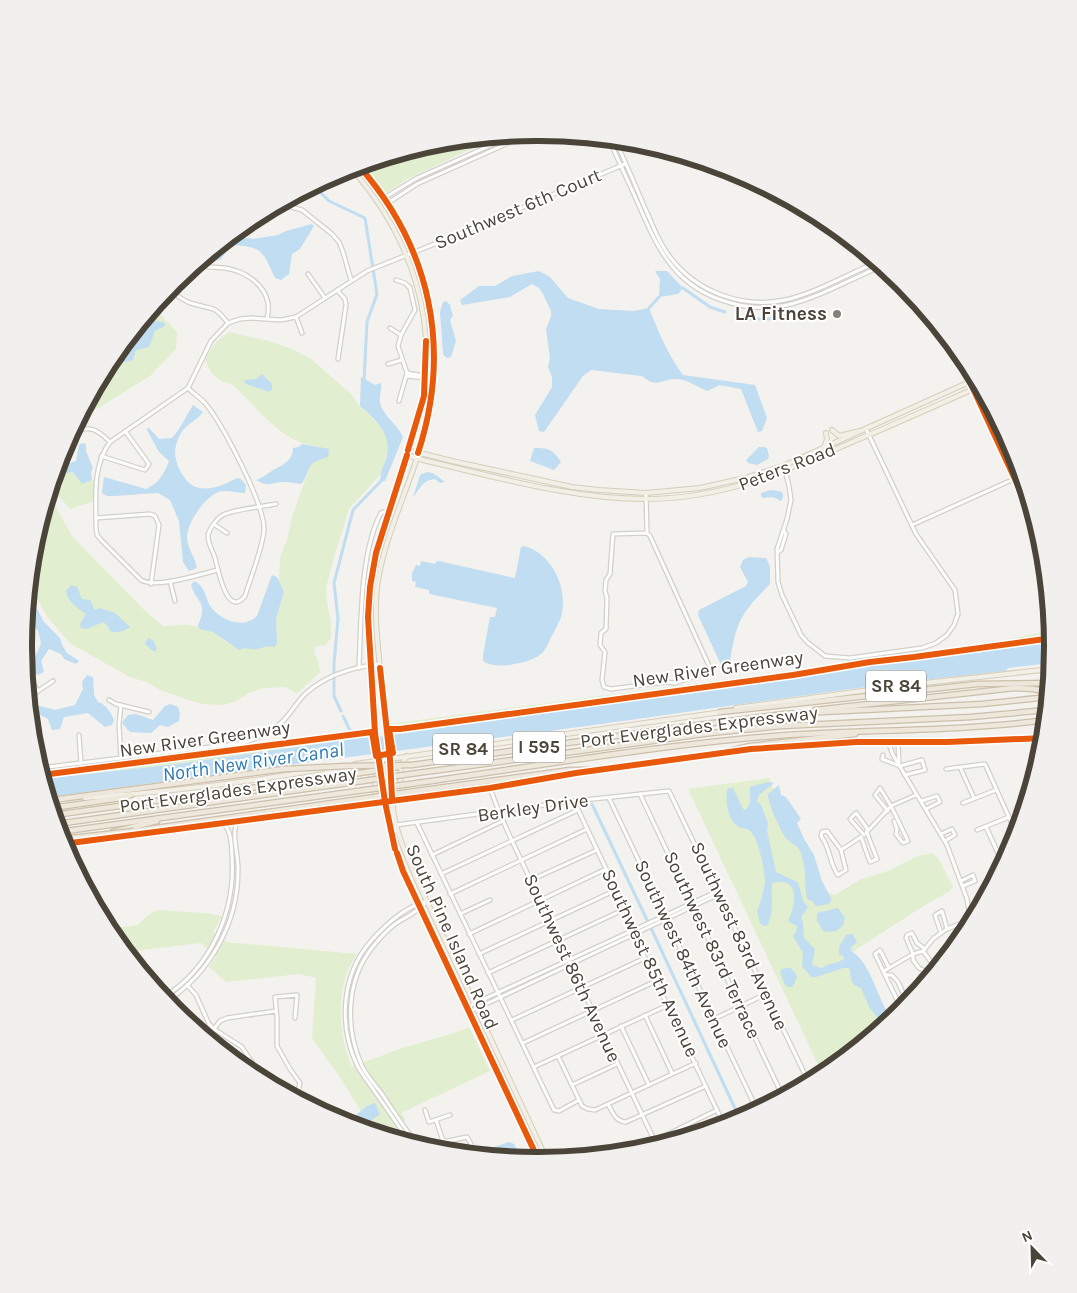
<svg xmlns="http://www.w3.org/2000/svg" width="1077" height="1293" viewBox="0 0 1077 1293" font-family="Karla,sans-serif">
<rect width="100%" height="100%" fill="#f4f2ee"/>
<!-- green -->
<g fill="#e1eecf">
<polygon points="477,138 480,145 409,178 386,193 363,165 438,142"/>
<polygon points="154,308 177,332 176,349 150,376 79,420 111,360"/>
<path d="M229 332 269 341 292 349 311 359 350 393 360 406 381 427 389 441 387 454 380 475 349 509 335 554 326 588 327 603 331 622V638L325 645 315 647 314 653 318 660 320 672 297 694 285 687 264 688 251 692 234 702 223 705 201 704 162 691 146 682 130 677 71 644 48 618 31 588H30L34 546 49 495 72 536 144 610 163 626C172 626 185 623 194 626 200 628 206 629 212 632 219 634 222 640 228 643 243 650 262 650 277 642L276 619 284 592 279 582 280 557 287 540 292 517 310 466 314 461H319V446C283 445 259 409 235 387 232 384 228 383 224 382 213 376 209 371 205 359L217 341Z"/>
<polygon points="73,472 82,484 96,479 95,496 93,497 92,502 70,509 56,493 63,485 57,475"/>
<polygon points="1043,632 1047,637 1052,637 1053,643 875,664 866,667 391,735 389,724 886,658 1010,639"/>
<polygon points="371,728 373,738 360,738 177,764 43,779 41,772"/>
<path d="M770 778 776 796 822 890 835 895 861 879 888 871 917 856 932 853C943 861 945 875 953 886L950 891 922 907 855 950 851 957 888 1022 823 1075 688 789Z"/>
<path d="M157 910 205 913 222 916 213 932 226 942 357 954C353 961 348 968 346 975 337 1006 340 1038 352 1067L399 1049 454 1033 469 1027 490 1071 401 1113 406 1120 386 1135 361 1128 367 1106 361 1111 340 1077 312 1038 316 978 299 974 226 982 209 967 216 957 201 943 141 950 128 954 108 929 138 925 148 915Z"/>
</g>
<!-- water -->
<g fill="#c0ddf1">
<path d="M312 224 314 226 300 249 292 254 289 274 281 280 275 278C262 251 264 247 232 245L220 260 203 261V260L225 241 241 237 253 239 278 235 286 231Z"/>
<path d="M539 271 550 277 568 298 599 309 634 311 649 308C658 331 668 355 683 375L755 385 767 418 762 431 758 432 741 389 720 385 707 391C698 387 686 379 676 379 662 379 657 389 642 376L591 370 583 376 544 432 539 431 535 415 552 387V377L548 367 550 358 546 329 551 316V311L543 294 539 288 532 284 510 297 462 305 460 300 479 286H495L512 276Z"/>
<polygon points="655,271 667,271 683,288 678,294 659,297 660,279"/>
<polygon points="446,301 450,305 453,316 450,320 456,341 451,357 448,358 444,356 443,353 440,312 443,302"/>
<polygon points="150,312 154,321 164,322 165,326 155,331 149,347 136,350 133,360 117,364 111,360"/>
<path d="M262 374 272 384V390L268 392C261 388 250 387 244 382L245 380 256 379Z"/>
<path d="M361 377 375 385 381 383C382 389 379 397 380 403 384 417 397 424 403 437L385 481H381C379 473 383 467 386 459 394 436 376 420 360 406Z"/>
<path d="M193 405 203 412C197 421 186 424 181 433 178 438 175 447 175 452 175 465 186 487 200 488 213 490 226 484 237 478L241 479 246 485 245 493C236 493 227 489 218 492 204 498 186 524 187 539 188 549 195 557 197 568L189 571 183 562 179 521 170 500 158 493 114 496H107L102 493 104 477 146 489C159 483 164 474 169 461L159 452 147 430 148 427 159 439 172 438C181 428 186 416 193 405Z"/>
<polygon points="82,443 86,444 86,451 93,468 91,472 92,480 82,484 73,472 57,475 56,474 58,466 61,466 76,461 79,445"/>
<path d="M302 444 329 449 328 457C323 459 317 460 313 463 307 467 308 477 301 484 295 483 289 482 284 482 271 482 269 488 256 480 262 478 264 476 269 473 280 465 293 463 293 448L299 447Z"/>
<polygon points="759,447 764,447 767,448 769,456 768,459 757,465 748,463 746,460"/>
<path d="M534 448C550 448 553 450 561 462L554 470 530 461Z"/>
<path d="M427 472 433 473 445 482 440 483 435 479C421 481 422 487 413 497L420 475Z"/>
<polygon points="770,490 779,491 783,493 783,498 781,501 773,497 763,498 761,496 761,493"/>
<path d="M524 546C552 553 569 589 561 617 559 623 555 629 553 634 549 640 547 649 541 654 532 661 520 663 509 665 501 666 490 666 483 661V655L490 617H495L497 608 429 594V590L415 587 416 582 412 581V573L416 565 420 566 421 561 435 564 436 562 439 561 515 578 521 547Z"/>
<path d="M749 557 766 558 770 566V584C741 614 737 619 730 661L722 667 698 615 699 610 746 586 748 582 740 567 743 560Z"/>
<path d="M272 575 277 577 284 592 276 619 277 642 275 647C267 645 264 648 257 649 250 650 246 646 239 650L213 632 200 629 198 626C208 600 198 606 191 585L194 581C204 585 205 595 209 604 218 620 243 630 257 616Z"/>
<path d="M71 585 77 587 82 599 90 600 95 610 100 608 115 613 130 627C126 631 115 634 110 631L107 625 103 622 87 629 81 628 80 624 86 614C77 608 67 601 66 591Z"/>
<polygon points="29,590 34,597 36,607 44,622 60,638 62,645 67,653 79,661 76,664 64,659 61,654 49,649 41,661 44,672 38,675 30,670 41,643 38,631 27,618"/>
<path d="M148 638C153 638 158 647 156 651H153L145 644Z"/>
<path d="M1053 643 1052 663 1008 668 1006 671C853 686 702 711 549 731 382 753 216 774 49 797L43 779 177 764 360 738H371L866 667 875 664Z"/>
<path d="M87 675 93 677 94 695 98 702C106 704 111 713 114 720L112 725 105 727 88 713 64 717 60 729 52 730 48 719 31 710 33 704 55 710 75 705 83 689 82 682Z"/>
<polygon points="170,704 178,707 180,714 179,721 168,727 160,725 151,733 130,732 122,723 128,715 136,714 153,720 165,706"/>
<path d="M768 782 774 783 759 795 757 801 761 805 768 823 767 831 776 872 797 882C803 892 799 898 808 907L801 917 803 923 804 938 815 949 812 965 822 968C829 963 839 963 844 959V957L839 954V947L846 935 852 934 857 942 851 947V951C872 963 877 1000 892 1019L884 1026 869 1007 861 988C850 984 851 980 850 970L848 968H843L816 977H811L802 966 803 953 793 936 796 932 797 926 788 921C796 905 801 875 772 883 771 900 774 908 768 925L764 926 760 923 757 911C759 909 765 886 765 882 765 871 759 842 752 833 748 828 745 829 739 827 728 822 724 798 728 788H733L743 809 746 810 750 803V787Z"/>
<path d="M779 785 781 795 786 797 801 819 797 823 804 839 814 855 822 881 831 898V901L829 904 816 906 812 901 807 899C804 882 807 864 799 849 796 845 791 843 787 839 781 832 767 802 768 794Z"/>
<polygon points="838,908 845,918 843,925 837,931 824,932 817,921 817,913"/>
<polygon points="787,968 791,968 797,976 796,980 792,987 787,987 784,983 780,972 782,969"/>
<polygon points="375,1103 380,1114 361,1128 346,1123 367,1106"/>
<polygon points="509,1142 514,1144 522,1160 484,1156 489,1149"/>
<polygon points="635,1143 639,1143 643,1150 626,1153 628,1147"/>
</g>
<g fill="none" stroke-linecap="round" stroke-linejoin="round">
<!-- canal -->
<g stroke="#c0ddf1" stroke-width="3">
<polyline points="314,186 329,201 365,218 377,294 367,322 364,381"/>
<polyline points="683,288 710,307 725,312"/>
<polyline points="649,308 659,297"/>
<polyline points="746,319 773,319 810,310"/>
<polyline points="341,711 334,696 334,663 338,619 334,583 353,510 381,481 383,478"/>
<polyline points="343,716 355,741"/>
<polyline points="592,804 647,920"/>
<polyline points="651,928 739,1117"/>
</g>
<!-- minor casing -->
<g stroke="#d2d0cb" stroke-width="5.5">
<g id="minor">
<path d="M609 139C618 160 628 181 637 201 658 250 675 288 731 303 749 308 768 309 787 305 818 298 853 278 882 266"/>
<path d="M615 139C625 162 635 184 644 206 652 223 658 242 670 257 696 292 743 309 785 300 816 293 848 274 877 262"/>
<polyline points="384,198 417,178 516,134"/>
<polyline points="388,203 417,184 533,132"/>
<polyline points="288,206 302,210 332,234 339,242 343,252 351,280"/>
<polyline points="288,206 288,199"/>
<polyline points="255,217 288,206"/>
<path d="M197 264C207 268 215 267 225 268 244 271 264 283 268 303 269 308 268 314 267 319"/>
<polyline points="308,274 325,298"/>
<polyline points="396,280 405,283 410,288 415,310 401,335 398,346 407,373 399,401"/>
<path d="M169 290C177 295 184 302 194 304 214 310 214 305 228 323"/>
<polyline points="337,290 345,299 346,305 338,359"/>
<polyline points="296,317 302,333"/>
<polyline points="390,328 401,335"/>
<polyline points="388,364 402,360"/>
<polyline points="407,373 425,376"/>
<polyline points="407,376 425,378"/>
<path d="M188 388C193 393 200 398 205 403 222 423 265 505 264 530 263 547 250 579 245 596 227 619 218 569 215 558 213 551 208 544 208 536 209 529 217 518 223 515 231 510 265 506 276 504"/>
<path d="M71 434C89 424 97 429 110 442"/>
<polyline points="101,456 145,470 149,464 125,431"/>
<polyline points="785,470 789,486 791,500 787,519 777,549 778,582 782,595 801,635 807,642 825,656 850,658 922,648 936,643 947,635 954,625 958,614 955,590 916,534 866,429"/>
<polyline points="646,493 647,533 650,536 710,668 708,672 675,683 666,682 611,689 604,687 602,680 605,652 600,645 601,633 606,629 607,598 605,591 606,580 610,574 613,534 647,533"/>
<polyline points="96,518 150,514 155,516 159,525 151,584"/>
<polyline points="215,525 227,533"/>
<polyline points="912,525 1014,479 1019,480 1025,484"/>
<polyline points="778,552 781,550 786,534 784,531"/>
<path d="M218 570C200 574 157 589 141 580L102 541 97 535 96 528C96 499 92 466 110 442L188 388 211 341 228 323 240 319 251 318 281 320 296 317 367 271 467 231 625 164"/>
<polyline points="170,581 175,601"/>
<path d="M359 668C361 623 360 552 381 513L383 512H389"/>
<polyline points="26,672 38,691 29,698"/>
<polyline points="38,691 53,681"/>
<polyline points="109,700 116,704 149,712"/>
<polyline points="32,734 33,734"/>
<polyline points="79,735 81,763"/>
<polyline points="888,741 893,755 947,845 967,899 969,911 967,917 962,923 965,934"/>
<polyline points="898,742 899,763"/>
<polyline points="883,755 882,759 900,766 922,760 925,770 905,775"/>
<polyline points="121,758 119,725 121,705"/>
<polyline points="960,767 974,798"/>
<path d="M40 768 243 743C257 738 272 732 283 721 291 713 297 702 305 694 325 676 353 667 379 664"/>
<polyline points="946,769 985,764 1017,835"/>
<polyline points="490,788 499,812 512,841 657,1146"/>
<polyline points="640,794 783,1097"/>
<polyline points="609,798 757,1110"/>
<polyline points="574,801 625,909 645,958 724,1125"/>
<polyline points="921,801 937,796 940,802 926,809"/>
<polyline points="963,803 996,790"/>
<polyline points="888,811 875,795 880,788 891,806 908,841 903,843 896,834 897,829 894,821"/>
<polyline points="417,823 554,1110 559,1111 579,1100"/>
<polyline points="396,825 574,801 669,791 809,1083"/>
<polyline points="986,827 998,853 1012,847"/>
<polyline points="977,830 1009,817"/>
<path d="M827 831 841 850 846 870 838 875C829 863 831 849 821 836L822 832Z"/>
<polyline points="866,833 891,806 916,795"/>
<polyline points="941,834 952,829 955,835 945,841"/>
<polyline points="861,837 870,862 877,859 867,833 867,828 856,813 850,819 864,835"/>
<polyline points="841,850 861,837"/>
<polyline points="998,853 1002,865"/>
<polyline points="432,855 503,821"/>
<polyline points="441,874 578,810"/>
<polyline points="531,880 597,850"/>
<polyline points="961,881 973,875 975,881 963,886"/>
<polyline points="450,894 587,829"/>
<polyline points="969,911 980,907"/>
<polyline points="460,914 490,900"/>
<polyline points="941,933 935,915 942,911 947,929"/>
<polyline points="469,934 606,869"/>
<polyline points="923,951 932,963 932,968 925,971 919,968 913,960 913,954 906,938 907,935 912,933 917,943 925,949"/>
<polyline points="479,954 616,890"/>
<polyline points="889,968 880,950 875,954 899,1004 904,1009"/>
<polyline points="884,971 913,954 923,951 934,938 947,929 962,923 971,923"/>
<polyline points="488,973 625,909"/>
<polyline points="886,975 892,975 898,982 908,1004"/>
<polyline points="187,985 196,995 209,1024 214,1029"/>
<path d="M164 997C211 968 236 911 232 856 231 844 232 833 224 824"/>
<path d="M167 1001C210 973 238 923 238 871 239 856 231 836 237 822"/>
<polyline points="467,1007 718,891"/>
<polyline points="276,1011 227,1018 220,1021 214,1029 242,1047 260,1075 265,1079 292,1092 298,1091 300,1083 290,1069 277,1046 277,1017 275,997 297,995 295,1018"/>
<polyline points="469,1012 719,894"/>
<polyline points="645,1015 672,1073"/>
<polyline points="714,1019 766,994"/>
<polyline points="512,1020 645,958"/>
<polyline points="621,1026 649,1085"/>
<polyline points="523,1043 656,981"/>
<polyline points="558,1056 582,1106 588,1109 595,1110 696,1063"/>
<polyline points="534,1067 668,1005"/>
<polyline points="572,1085 617,1064"/>
<path d="M608 1104C613 1113 615 1121 626 1122L706 1086"/>
<polyline points="425,1110 429,1122 450,1115"/>
<polyline points="436,1120 443,1141 448,1141 467,1137 471,1144 472,1155"/>
<polyline points="654,1141 717,1110"/>
<path d="M410 1143C399 1126 387 1109 375 1092 370 1084 363 1076 358 1067 338 1027 341 975 371 941 386 924 405 907 427 901"/>
<path d="M417 1145C405 1128 393 1111 382 1094 375 1085 367 1076 362 1066 345 1029 346 982 371 949 378 940 386 931 395 924 406 917 418 912 426 902"/>
</g>
</g>
<!-- major casing -->
<g stroke="#d6cebb" stroke-width="6">
<g id="major">
<path d="M359 166C373 183 388 200 399 220 428 272 440 337 432 395 429 416 423 437 417 458 403 501 383 542 377 587 374 618 378 647 381 678 384 703 386 728 389 753 392 775 390 798 395 820 399 841 409 861 417 880L547 1160"/>
<path d="M351 168C412 237 440 322 420 413L376 553 370 587 368 617 375 733 378 756 390 829 403 871 539 1161"/>
<polyline points="951,341 1031,513"/>
<polyline points="427,357 431,365 434,368"/>
<polyline points="980,385 1024,481"/>
<polyline points="832,430 839,436 860,431"/>
<polyline points="824,447 827,439 826,433"/>
<polyline points="408,450 452,461 572,487 599,490 646,493 700,488 745,478 783,466 976,379"/>
<path d="M407 455 423 460C496 477 571 499 646 499 722 499 784 472 852 442 895 424 937 405 980 386"/>
<polyline points="1035,522 1039,531"/>
<polyline points="736,708 906,685 1051,669"/>
<polyline points="739,750 857,742 947,742 1044,738"/>
<path d="M407 756C398 767 396 792 412 797"/>
<polyline points="355,764 722,712"/>
<path d="M361 766C372 773 378 782 375 796L367 804"/>
<polyline points="591,771 730,751"/>
<path d="M85 798C164 792 244 783 323 769"/>
<polyline points="50,801 63,799"/>
<polyline points="73,843 490,788 584,772"/>
</g>
</g>
<!-- highway casing -->
<g stroke="#ccbfa9" stroke-width="7">
<g id="highway">
<polyline points="1030,512 1042,554 1048,596"/>
<polyline points="815,710 1014,688 1033,689 1049,692"/>
<polyline points="720,712 977,684 1050,683"/>
<polyline points="729,751 750,746 855,734"/>
<polyline points="412,765 666,729 784,714 982,704 1048,697"/>
<polyline points="410,774 711,733 781,726 971,717 1047,710"/>
<path d="M410 784C531 767 652 746 774 736 865 729 956 732 1046 720"/>
<polyline points="416,791 570,770 593,770"/>
<polyline points="60,799 284,769"/>
<polyline points="52,808 121,798 131,795"/>
<polyline points="54,815 360,773"/>
<polyline points="57,824 363,781"/>
<polyline points="134,831 360,799"/>
<polyline points="59,832 365,790"/>
<polyline points="113,832 157,821"/>
<polyline points="63,844 91,837"/>
</g>
</g>
<!-- minor -->
<use href="#minor" stroke="#fdfdfc" stroke-width="3"/>
<!-- major -->
<use href="#major" stroke="#f2efe6" stroke-width="4"/>
<!-- highway -->
<use href="#highway" stroke="#ede8db" stroke-width="4.5"/>
<!-- highway-bridge casing -->
<g stroke="#ccbfa9" stroke-width="7" stroke-linecap="butt">
<g id="highway-bridge">
<polyline points="284,769 347,766 412,765"/>
<polyline points="360,773 399,767"/>
<polyline points="363,781 410,774"/>
<polyline points="365,790 410,784"/>
<polyline points="360,799 416,791"/>
<polyline points="62,839 134,831"/>
</g>
</g>
<!-- highway-bridge -->
<use href="#highway-bridge" stroke="#ede8db" stroke-width="4.5"/>
<!-- cycleway casing -->
<g stroke="#fff" stroke-width="9">
<g id="cycleway">
<path d="M359 166C431 248 452 349 418 453"/>
<polyline points="951,341 1039,531"/>
<polyline points="408,450 424,396 426,341"/>
<polyline points="380,668 390,759 392,797"/>
<polyline points="388,729 400,729 793,675 870,662 914,657 1052,638"/>
<polyline points="42,775 372,732 376,756 393,753 389,729"/>
<polyline points="63,844 490,788 576,773 751,749 857,742 947,742 1044,738"/>
<polyline points="395,849 385,802 375,733 368,617 370,587 376,553 407,455"/>
<polyline points="397,853 403,871 539,1161"/>
</g>
</g>
<!-- cycleway -->
<use href="#cycleway" stroke="#e8590c" stroke-width="6"/>
</g>
<!-- markers -->
<circle fill="#868178" stroke="#fff" stroke-width="2" cx="837" cy="314" r="5"/>
<g text-anchor="middle" dominant-baseline="central" stroke-width="4" stroke-linejoin="round" paint-order="stroke">
<!-- shield labels -->
<g fill="#fff" stroke="#817c74" stroke-width="1">
<rect x="866" y="670.5" width="60" height="31" rx="4"/>
<rect x="513" y="731.5" width="52" height="31" rx="4"/>
<rect x="433" y="733.5" width="60" height="31" rx="4"/>
</g>
<g font-size="18" font-weight="bold" fill="#4b4439">
<text x="896" y="686">SR 84</text>
<text x="539" y="747">I 595</text>
<text x="463" y="749">SR 84</text>
</g>
<!-- street labels -->
<g font-size="19" fill="#4b4439" stroke="#fff">
<text transform="translate(518 209) rotate(-23)">Southwest 6th Court</text>
<text transform="translate(787 467) rotate(-21)">Peters Road</text>
<text transform="translate(718 669) rotate(-8)">New River Greenway</text>
<text transform="translate(699 727) rotate(-7)">Port Everglades Expressway</text>
<text transform="translate(205 739) rotate(-8)">New River Greenway</text>
<text transform="translate(238 790) rotate(-8)">Port Everglades Expressway</text>
<text transform="translate(533 808) rotate(-8)">Berkley Drive</text>
<text transform="translate(739 936) rotate(65)">Southwest 83rd Avenue</text>
<text transform="translate(452 937) rotate(66)">South Pine Island Road</text>
<text transform="translate(712 945) rotate(65)">Southwest 83rd Terrace</text>
<text transform="translate(683 954) rotate(65)">Southwest 84th Avenue</text>
<text transform="translate(650 963) rotate(65)">Southwest 85th Avenue</text>
<text transform="translate(572 968) rotate(65)">Southwest 86th Avenue</text>
</g>
<!-- poi labels -->
<g font-size="19" font-weight="bold" fill="#4b4439" stroke="#fff" text-anchor="end">
<text x="827" y="314">LA Fitness</text>
</g>
<!-- water labels -->
<g font-size="20" font-style="italic" fill="#2e7ab2" stroke="#fff">
<text transform="translate(253 762) rotate(-8)">North New River Canal</text>
</g>
</g>
<!-- crop -->
<path d="M0 0H1077V1293H0ZM537 141H539A505 505 0 0 1 1044 646V647A505 505 0 0 1 539 1152H537A505 505 0 0 1 32 647V646A505 505 0 0 1 537 141Z" fill="#f1f0ef" fill-rule="evenodd"/>
<path fill="none" stroke="#4b4439" stroke-width="6" d="M537 141H539A505 505 0 0 1 1044 646V647A505 505 0 0 1 539 1152H537A505 505 0 0 1 32 647V646A505 505 0 0 1 537 141Z"/>
<!-- north arrow -->
<g transform="translate(1032 1248) rotate(337)" stroke="#ffffff" stroke-width="4" paint-order="stroke">
<path d="M0-4L9 19L0 12L-9 19Z" fill="#4b4439"/>
<text y="-8" font-size="14" font-weight="bold" text-anchor="middle" fill="#4b4439">N</text>
</g>
</svg>
